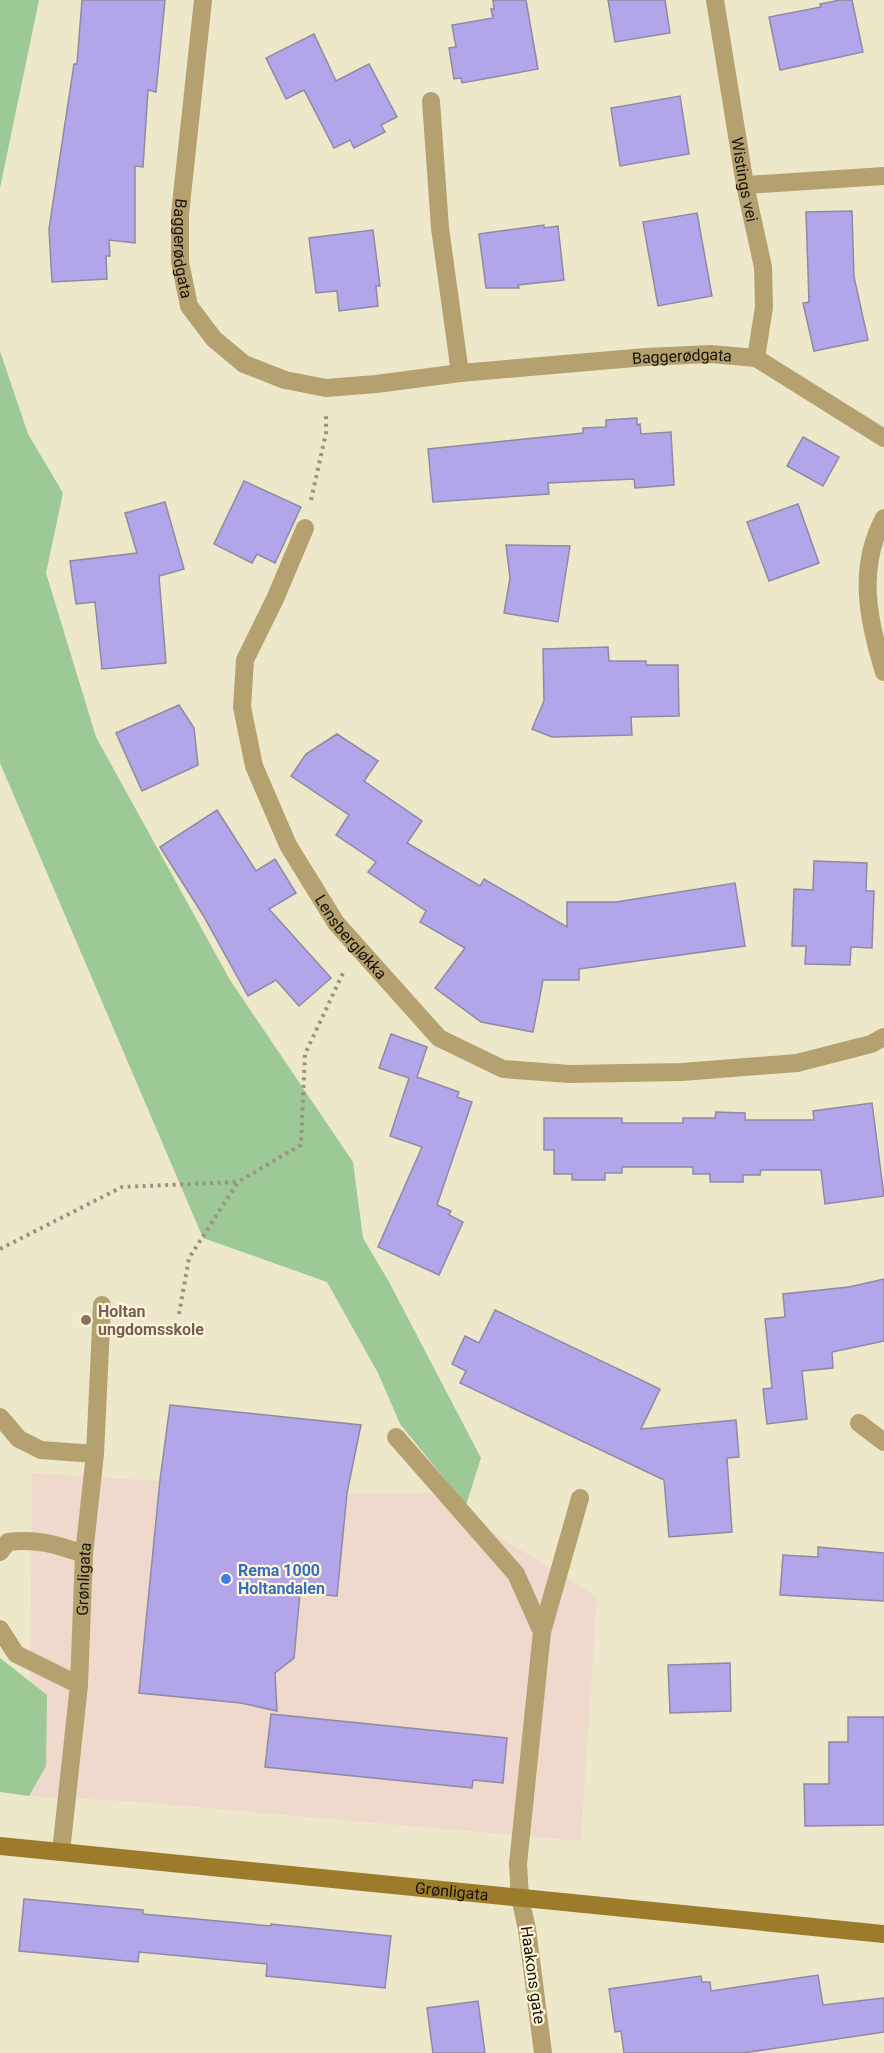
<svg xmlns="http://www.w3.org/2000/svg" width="884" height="2053" viewBox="0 0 884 2053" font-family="Roboto,sans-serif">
<rect width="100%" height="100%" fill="#eee8cb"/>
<!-- commercial -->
<polygon fill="#efd9cc" points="32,1473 347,1493 429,1493 597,1597 581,1841 139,1802 29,1796"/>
<!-- green -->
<g fill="#9cc995">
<polygon points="0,0 39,0 0,188"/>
<polygon points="0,351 28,434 63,493 46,573 96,737 230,980 353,1162 363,1238 389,1282 481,1458 466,1505 400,1424 378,1373 327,1282 203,1238 0,763"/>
<polygon points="0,1658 47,1695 46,1766 29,1796 0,1792"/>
</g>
<!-- building -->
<g fill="#b3a5e9" stroke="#8e8aa3" stroke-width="1.5">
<polygon points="82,0 165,0 156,92 148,90 143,167 135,166 135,243 109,240 110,256 106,256 107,279 52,282 49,229 74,64 77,64"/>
<polygon points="493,0 526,0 538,69 462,83 461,78 454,79 449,48 456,47 452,25 493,18 491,9 494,9"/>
<polygon points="608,0 665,0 670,33 615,42"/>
<polygon points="840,0 852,0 863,52 780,70 769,17 821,7 820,4"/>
<polygon points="314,34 336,81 369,64 397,117 381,125 385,132 354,148 350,140 334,148 304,90 286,99 266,58"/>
<polygon points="680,96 689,154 620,166 611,108"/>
<polygon points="852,211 854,277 868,340 814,351 803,303 809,302 806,212"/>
<polygon points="697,213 712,296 658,306 643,222"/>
<polygon points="544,225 544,228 558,226 564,280 518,285 519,288 486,288 479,234"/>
<polygon points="373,230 380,286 376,286 378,306 339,311 337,291 316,293 309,238"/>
<polygon points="637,418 637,425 640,424 641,434 671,432 674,485 635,488 634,479 548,483 549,494 433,502 428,449 583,433 583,428 606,427 606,420"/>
<polygon points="803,437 839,457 823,486 787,466"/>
<polygon points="244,481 301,507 275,563 257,554 252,563 214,544"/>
<polygon points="165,502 184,569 159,576 166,663 102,669 95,602 76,604 70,561 137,553 125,513"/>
<polygon points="798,504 819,563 769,581 747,522"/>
<polygon points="506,545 570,546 558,622 504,613 510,578"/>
<polygon points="608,647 609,661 646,661 646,665 678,665 679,716 631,717 632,735 552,737 532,729 544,701 543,649"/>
<polygon points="179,705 194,728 198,765 142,791 116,733"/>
<polygon points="337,734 378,761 364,781 422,821 407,843 480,886 484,879 567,927 567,902 616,902 735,883 745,946 579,969 579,980 543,980 533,1032 481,1022 435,988 465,948 420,922 426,911 368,872 376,862 336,835 349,815 291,776 306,754"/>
<polygon points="217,810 256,871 275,859 296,893 269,909 331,978 299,1006 276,980 248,996 203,915 160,847"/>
<polygon points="814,861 867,863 866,891 874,891 872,948 851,947 850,965 805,964 806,946 792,946 794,889 813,890"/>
<polygon points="391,1034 427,1047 417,1077 459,1092 457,1097 472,1102 437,1205 451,1211 449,1215 463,1222 439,1275 378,1247 422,1147 390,1136 409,1078 379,1068"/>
<polygon points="872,1103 884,1196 825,1204 821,1170 761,1170 760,1175 743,1175 743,1182 710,1182 710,1174 693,1174 693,1167 622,1167 622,1173 605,1173 605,1180 572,1180 572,1174 554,1174 554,1150 544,1150 544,1118 622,1118 622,1123 683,1123 683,1118 715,1118 716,1112 745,1113 745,1120 814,1120 813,1111"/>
<polygon points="884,1279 884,1341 832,1352 833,1368 802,1371 807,1419 767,1424 763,1389 772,1388 765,1319 785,1317 783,1294 849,1287"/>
<polygon points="495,1310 660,1389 641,1429 736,1420 739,1457 727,1458 732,1532 669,1537 664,1480 460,1383 466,1371 452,1364 465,1336 479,1343"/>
<polygon points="170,1405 361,1425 347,1493 337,1596 300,1593 294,1658 275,1673 277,1711 241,1703 139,1693 160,1480"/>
<polygon points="818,1547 884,1553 884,1601 780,1595 783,1555 818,1557"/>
<polygon points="730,1663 731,1711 670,1713 668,1665"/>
<polygon points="271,1714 507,1738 503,1783 473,1780 472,1788 265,1767"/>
<polygon points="848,1717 884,1717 884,1825 805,1826 804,1784 829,1784 829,1742 848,1742"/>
<polygon points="24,1899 143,1910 143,1914 271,1926 271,1924 391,1936 385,1988 266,1976 267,1964 139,1952 138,1962 19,1951"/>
<polygon points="818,1975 823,2005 884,1998 884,2032 743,2053 624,2053 621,2031 615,2032 609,1989 701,1976 702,1982 710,1982 711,1991"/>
<polygon points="478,2001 485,2053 433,2053 427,2008"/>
</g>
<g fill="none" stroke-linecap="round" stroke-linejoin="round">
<!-- path -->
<g stroke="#99947f" stroke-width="4" stroke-dasharray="3 4.5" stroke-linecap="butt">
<polyline points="311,500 326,433 326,416"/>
<polyline points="0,1249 122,1187 237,1182"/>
<polyline points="179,1314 189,1258 238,1182 301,1145 305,1054 343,973"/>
</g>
<!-- service -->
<g stroke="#b5a06f" stroke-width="18">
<polyline points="431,101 440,228 460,373"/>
<polyline points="745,185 884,176"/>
<polyline points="0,1417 19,1439 41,1450 95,1454"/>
<polyline points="859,1423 884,1442"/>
<polyline points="396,1437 516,1574 542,1632"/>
<path d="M0 1552 8 1542C38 1538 57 1545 84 1554"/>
<polyline points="0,1629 16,1654 79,1685"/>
<path id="s1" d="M61 1852 79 1685 84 1554 95 1454 102 1305"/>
</g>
<!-- minor -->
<g stroke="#b5a06f" stroke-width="18">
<path id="s2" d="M203 0 180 214V262L189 306 214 339 244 364 285 380 326 388 376 384 460 373 646 357 711 354 756 358 884 438"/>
<path id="s3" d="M715 0 745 185 763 267 764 307 756 358"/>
<path d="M884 518C857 568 868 620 884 672"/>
<path id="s4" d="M305 528 275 599 245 660 242 707 254 766 288 845 336 923 439 1038 503 1069 569 1074 682 1072 797 1063 871 1044 884 1037"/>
<polyline points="543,2053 527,1929 520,1898 518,1864 542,1632 580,1498"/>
</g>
<!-- secondary -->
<path stroke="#9c7c2a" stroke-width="18" id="s5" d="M0 1846 884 1934"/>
</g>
<!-- markers -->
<circle fill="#8d6e63" stroke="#fcf5d8" stroke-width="2" cx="86" cy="1320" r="6"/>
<circle fill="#3f7fe0" stroke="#fcf5d8" stroke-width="2" cx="226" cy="1579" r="6"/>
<g text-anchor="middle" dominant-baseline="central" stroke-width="4.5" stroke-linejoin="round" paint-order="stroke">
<!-- street labels -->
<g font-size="16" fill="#17140a" stroke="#fcf5d8">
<text stroke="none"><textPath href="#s3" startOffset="182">Wistings vei</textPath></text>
<text stroke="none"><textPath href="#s2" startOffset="250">Baggerødgata</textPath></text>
<text stroke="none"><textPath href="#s2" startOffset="832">Baggerødgata</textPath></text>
<text stroke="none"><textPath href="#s4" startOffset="450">Lensbergløkka</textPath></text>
<text stroke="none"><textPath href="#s1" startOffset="274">Grønligata</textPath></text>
<text stroke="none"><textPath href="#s5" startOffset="454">Grønligata</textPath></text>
<text transform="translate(533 1975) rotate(82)">Haakons gate</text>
</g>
<!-- education labels -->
<g font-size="16" font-weight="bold" fill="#785e54" stroke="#fcf5d8" text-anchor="start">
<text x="98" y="1311">Holtan<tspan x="98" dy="18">ungdomsskole</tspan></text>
</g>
<!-- shop labels -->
<g font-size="16" font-weight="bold" fill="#366cbe" stroke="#fcf5d8" text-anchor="start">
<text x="238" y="1570">Rema 1000<tspan x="238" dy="18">Holtandalen</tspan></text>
</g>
</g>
</svg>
